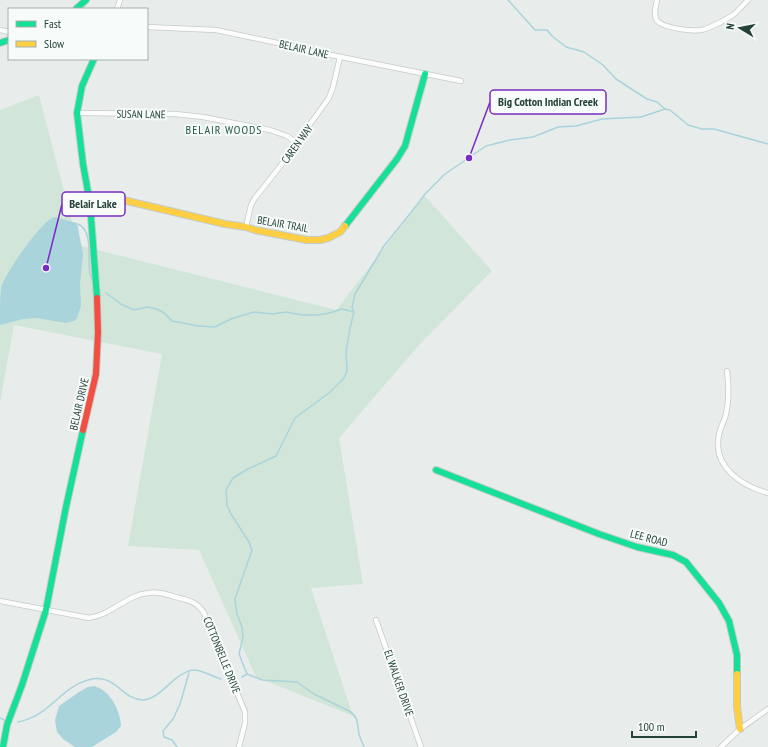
<svg xmlns="http://www.w3.org/2000/svg" width="768" height="747" viewBox="0 0 768 747" font-family="'PT Sans Narrow',sans-serif">
<rect width="100%" height="100%" fill="#e8edeb"/>
<!-- green -->
<polygon fill="#d1e6d8" points="39,95 78,245 336,310 425,196 492,271 420,344 339,438 363,584 311,588 353,716 256,677 199,550 128,546 162,354 14,325 0,403 0,110"/>
<!-- water -->
<g fill="#a9d4db">
<path d="M54 217 77 223 83 254 80 284 81 306 77 318 74 321 66 323 37 318 23 319 0 325C0 315 0 298 1 288 5 273 40 223 54 217Z"/>
<path d="M94 686C110 690 120 710 121 726L116 732 92 747H75L63 739 57 732 55 720 59 706 79 692 88 687Z"/>
</g>
<g fill="none" stroke-linecap="round" stroke-linejoin="round">
<!-- stream -->
<g stroke="#a9d4db" stroke-width="1.5">
<polyline points="508,0 535,30 547,30 552,36 566,47 584,52 603,65 616,79 647,99 657,102 665,109"/>
<path d="M78 224C94 231 87 260 90 274 91 277 93 280 94 283"/>
<polyline points="106,293 121,304 134,310 147,307 157,309 164,313 172,321 199,326 215,327 231,319 254,312 272,314 286,312 302,315 318,315 329,313 342,309 354,312"/>
<polyline points="242,677 247,674"/>
<polyline points="0,718 6,721"/>
<path d="M18 722C50 716 61 687 88 680 116 672 121 700 143 700 161 699 173 674 192 670 201 669 213 677 221 679"/>
<polyline points="177,747 172,740 164,737 163,731 173,719 180,704 189,673"/>
<path d="M364 747C363 743 360 739 359 734 357 724 359 717 349 711L314 694 297 682 262 680 247 674 239 654 243 637 242 627 237 614 235 599 252 550 249 542 231 514 227 505 226 490 233 478 248 469 276 456 295 418 329 393 344 378 347 371 346 352 350 328 354 312 352 308 355 294 384 246 417 205 425 194 445 174 486 146 510 140 533 137 558 127 576 126 602 119 641 117 665 109 670 110 688 125 702 129H714L768 144"/>
</g>
<!-- street casing -->
<g stroke="#c5cac8" stroke-width="6">
<g id="street">
<path d="M657 0C656 6 653 15 657 21 664 28 696 33 705 29 714 26 725 20 733 15 738 11 743 5 748 0"/>
<polyline points="117,9 120,0"/>
<polyline points="147,27 216,30 301,48 326,54 461,81"/>
<polyline points="0,30 9,32"/>
<polyline points="77,113 175,114 203,117 270,130 287,136 298,143"/>
<polyline points="246,227 251,205 255,198 293,150 300,138 329,98 333,87 340,57"/>
<path d="M727 371C729 386 729 403 725 418 723 423 720 429 719 435 712 467 742 486 768 493"/>
<path d="M0 601 89 618C111 615 127 595 148 593 158 591 169 595 179 598 189 600 198 603 204 613L245 712V723L239 747"/>
<polyline points="376,620 421,747"/>
<polyline points="721,747 740,729 768,709"/>
</g>
</g>
<!-- fast casing -->
<g stroke="#c3cbc8" stroke-width="8">
<g id="fast">
<polyline points="76,9 86,0"/>
<polyline points="0,43 9,40"/>
<polyline points="94,59 82,86 77,113 83,164 90,203 97,298"/>
<polyline points="345,226 397,159 405,146 425,74"/>
<polyline points="436,470 599,534 637,547 673,555 686,562 719,603 729,621 737,655 737,674"/>
<polyline points="3,747 7,725 22,685 46,610 66,507 83,430"/>
</g>
</g>
<!-- slow casing -->
<g stroke="#c3cbc8" stroke-width="8">
<g id="slow">
<polyline points="90,203 123,200 225,224 246,227 255,230 307,240 320,240 328,238 340,232 345,226"/>
<polyline points="737,674 737,707 740,729"/>
</g>
</g>
<!-- jam casing -->
<g stroke="#c3cbc8" stroke-width="8">
<polyline id="jam" points="83,430 96,374 98,332 97,298"/>
</g>
<!-- street -->
<use href="#street" stroke="#fcfcfc" stroke-width="4.5"/>
<!-- fast -->
<use href="#fast" stroke="#16e098" stroke-width="6"/>
<!-- slow -->
<use href="#slow" stroke="#ffcf43" stroke-width="6"/>
<!-- jam -->
<use href="#jam" stroke="#f24e42" stroke-width="6"/>
</g>
<g text-anchor="middle" dominant-baseline="central" stroke-width="4" stroke-linejoin="round" paint-order="stroke">
<!-- street labels -->
<g font-size="11" fill="#24423a" stroke="#f7fbf9">
<text transform="translate(304 49) rotate(13)">BELAIR LANE</text>
<text transform="translate(141 114) rotate(1)">SUSAN LANE</text>
<text transform="translate(297 144) rotate(-54)">CAREN WAY</text>
<text transform="translate(283 224) rotate(10)">BELAIR TRAIL</text>
<text transform="translate(79 404) rotate(-77)">BELAIR DRIVE</text>
<text transform="translate(649 538) rotate(15)">LEE ROAD</text>
<text transform="translate(222 655) rotate(68)">COTTONBELLE DRIVE</text>
<text transform="translate(399 683) rotate(71)">EL WALKER DRIVE</text>
</g>
<!-- neighbourhood labels -->
<g font-size="12" letter-spacing="1" fill="#1f5548" stroke="#f7fbf9">
<text x="224" y="129">BELAIR WOODS</text>
</g>
</g>
<!-- callouts -->
<path fill="none" stroke="#7b2cbf" stroke-width="1.5" d="M469 158L490 102M46 268L62 204"/>
<g fill="#7b2cbf" stroke="#f7fbf9" stroke-width="1.5">
<circle cx="469" cy="158" r="4"/>
<circle cx="46" cy="268" r="4"/>
</g>
<g fill="#f7fbf9" stroke="#7b2cbf" stroke-width="1.5">
<rect x="490" y="90" width="116" height="24" rx="4"/>
<rect x="62" y="192" width="63" height="24" rx="4"/>
</g>
<g font-size="12" text-anchor="middle" font-weight="bold" fill="#24423a">
<text x="548" y="106">Big Cotton Indian Creek</text>
<text x="93" y="208">Belair Lake</text>
</g>
<!-- legend -->
<rect x="8" y="8" width="140" height="52" fill="#f7fbf9" stroke="#a3b1ad"/>
<rect x="16" y="21" width="20" height="6" fill="#16e098" stroke="#a3b1ad"/>
<text x="44" y="28" font-size="12" fill="#24423a">Fast</text>
<rect x="16" y="41" width="20" height="6" fill="#ffcf43" stroke="#a3b1ad"/>
<text x="44" y="48" font-size="12" fill="#24423a">Slow</text>
<!-- north arrow -->
<g transform="translate(740 28) rotate(280)" stroke="#f7fbf9" stroke-width="3" paint-order="stroke">
<path d="M0-3L7 15L0 10L-7 15Z" fill="#24423a"/>
<text y="-6" font-size="11" font-weight="bold" text-anchor="middle" fill="#24423a">N</text>
</g>
<!-- scale -->
<path d="M632 731v6h64v-6" fill="none" stroke="#24423a" stroke-width="2"/>
<text x="638" y="731" font-size="12" fill="#24423a" stroke="#f7fbf9" stroke-width="3" paint-order="stroke">100 m</text>
</svg>
